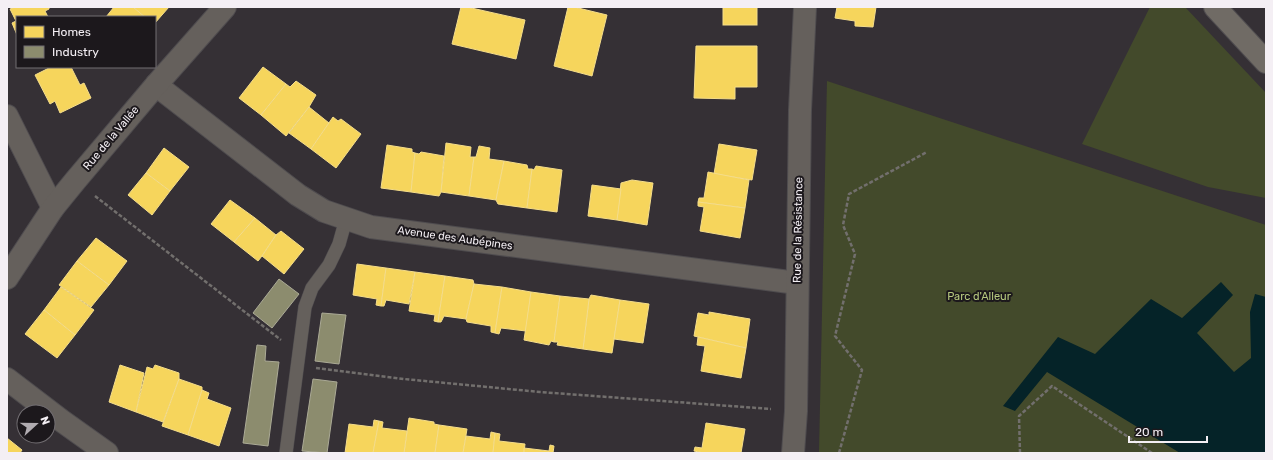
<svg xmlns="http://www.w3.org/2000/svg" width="1273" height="460" viewBox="0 0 1273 460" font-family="Rubik,sans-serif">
<rect width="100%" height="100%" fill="#353035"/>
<!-- green -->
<g fill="#434a2b">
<polygon points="1150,7 1185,7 1266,93 1266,198 1208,187 1082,144"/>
<polygon points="827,81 1266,225 1266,453 819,453"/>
</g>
<!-- water -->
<polygon fill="#052328" points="1221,282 1233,295 1197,333 1234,372 1251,358 1250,312 1255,294 1266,297 1266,453 1180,453 1047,372 1015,411 1003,406 1058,337 1095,354 1151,299 1182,318"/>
<!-- homes -->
<g fill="#f6d55c" stroke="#f5dd8a">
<polygon points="15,7 49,7 49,9 45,11 48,17 17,17 17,35 12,23 16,21 10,9"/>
<polygon points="114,7 133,7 145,17 106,17"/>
<polygon points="133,7 169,7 155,23 155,17 145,17"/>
<polygon points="461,7 467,7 525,20 516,59 452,44"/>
<polygon points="568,7 574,7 607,15 592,76 554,66"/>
<rect x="723" y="7" width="34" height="18"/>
<polygon points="837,7 876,7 873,27 855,26 855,21 835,18"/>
<polygon points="696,46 757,46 757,87 735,87 735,99 694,98"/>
<polygon points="51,67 71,67 80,85 84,83 91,98 60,113 55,101 50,104 35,75"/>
<polygon points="263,67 286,84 261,115 239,98"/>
<polygon points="296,81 316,95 309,107 286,136 261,115 286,84 290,87"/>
<polygon points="309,107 329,123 311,149 289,133"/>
<polygon points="333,117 338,121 341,119 361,134 336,168 311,149"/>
<polygon points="446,143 471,147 470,157 474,157 469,196 441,192"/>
<polygon points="719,144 757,150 752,180 714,174"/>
<polygon points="387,145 412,149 412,152 415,153 411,192 381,188"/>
<polygon points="479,146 490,148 489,159 504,161 496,200 469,196 474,157 476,157"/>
<polygon points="164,148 189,167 170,191 146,173"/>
<polygon points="421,152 444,156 441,192 439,196 411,192 415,153 419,154"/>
<polygon points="504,161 527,165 528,169 532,169 527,208 498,204 496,200"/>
<polygon points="536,166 562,170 557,212 527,208 532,169 534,170"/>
<polygon points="708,172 749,180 745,208 698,202 699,198 704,198"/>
<polygon points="146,173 170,191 152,215 128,195"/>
<polygon points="632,180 653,183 647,225 617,220 621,183"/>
<polygon points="592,185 621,189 617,220 588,216"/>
<polygon points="230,200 255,218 234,242 211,224"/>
<polygon points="698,202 745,208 740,238 700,231 704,207 698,206"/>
<polygon points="255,218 276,235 262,256 258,261 234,242"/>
<polygon points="281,231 304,249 284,274 262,256 276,235"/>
<polygon points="96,238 127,261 109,285 77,261"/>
<polygon points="77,261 109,285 91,307 59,285"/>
<polygon points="357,264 386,268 381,306 376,305 377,299 353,295"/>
<polygon points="386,268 415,272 409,304 386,300 384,306 381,306"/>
<polygon points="415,272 445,276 438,322 434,321 435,315 409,311"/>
<polygon points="445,276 473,280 474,284 466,319 444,316 441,322 438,322"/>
<polygon points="474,284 502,287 495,333 491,332 491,326 467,322 466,319"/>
<polygon points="61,287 94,310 75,335 44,310"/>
<polygon points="502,287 531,292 526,331 501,328 499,334 495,333"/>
<polygon points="531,292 560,296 554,342 551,341 549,345 524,340"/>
<polygon points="591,295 620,300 612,353 583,349 589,299"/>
<polygon points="560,296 589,299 583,349 557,345 558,342 554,342"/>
<polygon points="620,300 649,304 643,343 614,339"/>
<polygon points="44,310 75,335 57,358 25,334"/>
<polygon points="709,312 750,319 746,348 694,336 698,313 709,315"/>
<polygon points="698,337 746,348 741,378 701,371 705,346 697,345"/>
<polygon points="120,365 144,373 136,412 109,402"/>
<polygon points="155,365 179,373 179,379 163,422 136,412 147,367 153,369"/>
<polygon points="179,379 202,387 202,390 188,435 162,426"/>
<polygon points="202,390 209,393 207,399 231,408 219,446 188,435"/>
<polygon points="409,418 434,422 434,424 439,425 435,453 404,453"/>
<polygon points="374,420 379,421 373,453 345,453 349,424 373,427"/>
<polygon points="379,421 383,422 382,428 407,431 404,453 373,453"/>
<polygon points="706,423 745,429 741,453 704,453 694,451 695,447 702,448"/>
<polygon points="439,425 467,429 463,453 435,453"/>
<polygon points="491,432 495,433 493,453 463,453 466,436 490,439"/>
<polygon points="495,433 500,434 499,441 525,444 524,453 493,453"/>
<polygon points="7,438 22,450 20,453 7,453"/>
<polygon points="550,445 554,446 553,453 524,453 524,448 549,451"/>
</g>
<!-- industry -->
<g fill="#8c8c6e" stroke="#abaa96">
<polygon points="279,279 299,294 272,328 253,313"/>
<polygon points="322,313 346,315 339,364 315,361"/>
<polygon points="257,345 266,346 265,361 279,362 268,446 243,443"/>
<polygon points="313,379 337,382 327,453 302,451"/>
</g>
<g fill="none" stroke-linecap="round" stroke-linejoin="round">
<!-- lane casing -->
<g stroke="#4f4c4f" stroke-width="14">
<polyline id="lane" points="286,453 305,307 312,288 329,265 339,244 346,219"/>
</g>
<!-- street casing -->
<g stroke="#4f4c4f" stroke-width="24">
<g id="street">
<polyline points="156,85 298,195 324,211 371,227 797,283"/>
<polyline points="7,116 53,208"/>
<polyline points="7,278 53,208 75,181 156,85 225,7"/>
<polyline points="7,379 62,421 107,453"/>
<polyline points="793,453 796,411 800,110 805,7"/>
</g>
</g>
<!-- secondary casing -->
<g stroke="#4f4c4f" stroke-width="24">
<polyline id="secondary" points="1215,7 1266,62"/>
</g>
<!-- path -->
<g stroke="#726f6d" stroke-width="2.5" stroke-dasharray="4 2" stroke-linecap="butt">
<polyline points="95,196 281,340"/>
<polyline points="316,368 404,379 540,392 771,409"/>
<polyline points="839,453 862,370 835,336 855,254 843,225 849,194 927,152"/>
<polyline points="1020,453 1019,416 1052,386 1152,453"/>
</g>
<!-- lane -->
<use href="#lane" stroke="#65605c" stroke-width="13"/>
<!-- street -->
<use href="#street" stroke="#65605c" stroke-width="22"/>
<!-- secondary -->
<use href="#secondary" stroke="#706b65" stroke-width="22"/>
</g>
<g text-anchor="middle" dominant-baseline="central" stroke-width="4" stroke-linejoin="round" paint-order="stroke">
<!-- street labels -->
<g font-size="11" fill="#f4eff4" stroke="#1c181c">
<text transform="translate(111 138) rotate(-50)">Rue de la Vallée</text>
<text transform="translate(798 230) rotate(-89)">Rue de la Résistance</text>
<text transform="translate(455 238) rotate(8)">Avenue des Aubépines</text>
</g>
<!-- park labels -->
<g font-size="11" fill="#b6c97f" stroke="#1c181c">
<text x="979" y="296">Parc d'Alleur</text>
</g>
</g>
<!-- border -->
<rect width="1273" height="460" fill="none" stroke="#f4eff4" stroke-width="16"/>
<!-- legend -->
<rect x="16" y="16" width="140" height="52" fill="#1c181c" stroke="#726e72"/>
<rect x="24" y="26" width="20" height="12" fill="#f6d55c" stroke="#726e72"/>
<text x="52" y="36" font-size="12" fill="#f4eff4">Homes</text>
<rect x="24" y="46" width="20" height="12" fill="#8c8c6e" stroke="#726e72"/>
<text x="52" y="56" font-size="12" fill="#f4eff4">Industry</text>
<!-- north arrow -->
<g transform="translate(36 424) rotate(69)"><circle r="19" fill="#1c181c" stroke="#726e72"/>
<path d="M0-3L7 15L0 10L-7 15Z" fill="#b1acb1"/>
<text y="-6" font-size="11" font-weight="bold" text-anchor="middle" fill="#f4eff4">N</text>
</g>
<!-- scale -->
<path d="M1129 436v6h78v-6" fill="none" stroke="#f4eff4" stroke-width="2"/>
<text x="1135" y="436" font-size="12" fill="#f4eff4" stroke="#1c181c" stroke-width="3" paint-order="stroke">20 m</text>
</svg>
